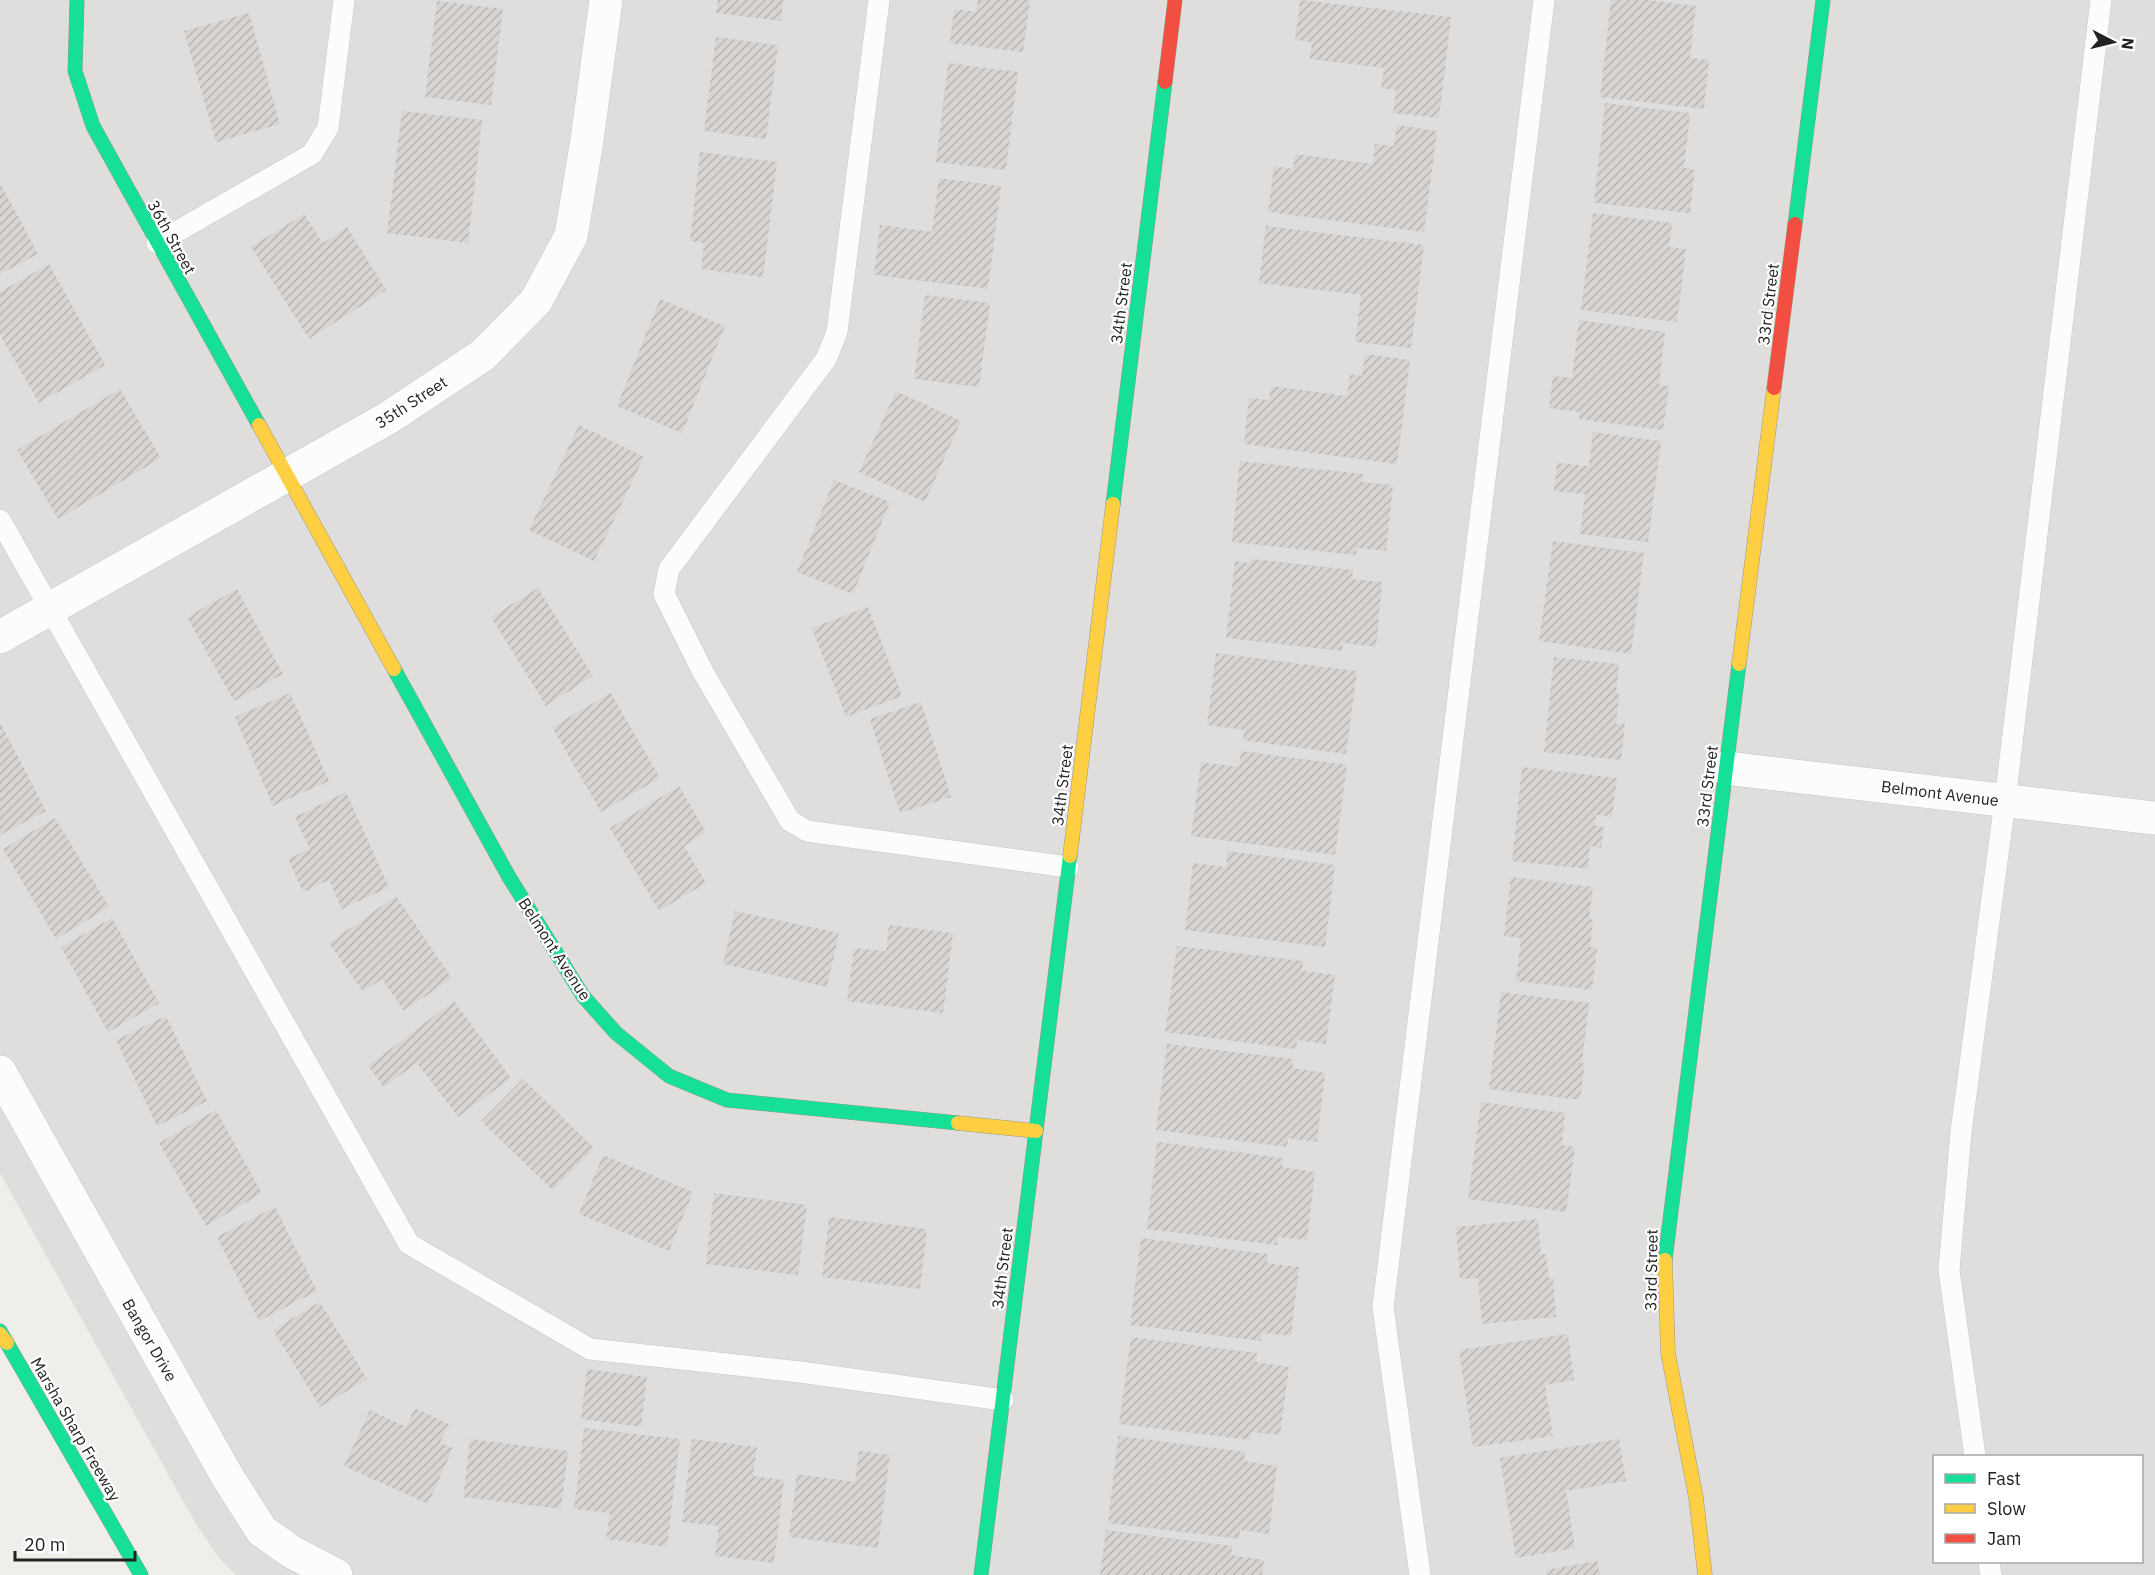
<svg xmlns="http://www.w3.org/2000/svg" width="2155" height="1575" viewBox="0 0 2155 1575" font-family="'IBM Plex Sans',sans-serif">
<defs>
<pattern id="building-hatch" width="6" height="6" patternUnits="userSpaceOnUse" patternTransform="scale(1.5)"><rect width="6" height="6" fill="#d7d4d2"/><path d="M-1 1l2-2M0 6l6-6M5 7l2-2" fill="none" stroke="#b8b6b4"/></pattern>
</defs>
<rect width="100%" height="100%" fill="#f0eeeb"/>
<!-- residential -->
<path fill="#dfdedc" fill-rule="evenodd" d="M0 0H2155V1575H236L219 1558 196 1524 0 1173ZM1934 1456H2142V1562H1934Z"/>
<!-- building -->
<g fill="url(#building-hatch)">
<polygon points="718,0 783,0 781,21 716,13"/>
<polygon points="978,0 1030,0 1023,52 950,43 954,9 976,12"/>
<polygon points="1300,0 1451,17 1439,118 1393,113 1396,90 1381,88 1384,68 1310,59 1312,42 1295,40"/>
<polygon points="1611,0 1649,0 1696,6 1690,58 1709,60 1704,109 1600,97"/>
<polygon points="437,1 503,9 491,105 425,97"/>
<polygon points="249,13 280,124 216,142 184,31"/>
<polygon points="716,37 778,45 766,139 704,131"/>
<polygon points="948,63 1018,72 1006,170 936,162"/>
<polygon points="1605,103 1690,113 1684,168 1695,170 1690,213 1594,203"/>
<polygon points="402,111 482,120 468,243 387,233"/>
<polygon points="1397,125 1437,131 1424,232 1268,212 1274,166 1293,169 1295,154 1373,164 1375,144 1394,146"/>
<polygon points="700,152 777,162 763,277 701,269 704,243 690,241"/>
<polygon points="939,178 1001,186 988,289 874,275 880,225 932,232"/>
<polygon points="0,183 38,254 0,274"/>
<polygon points="1593,213 1672,223 1669,247 1686,249 1677,322 1581,310"/>
<polygon points="304,214 323,243 347,227 386,290 309,339 251,247"/>
<polygon points="1266,226 1424,245 1411,348 1355,342 1361,295 1259,283"/>
<polygon points="49,264 105,365 39,403 0,335 0,292"/>
<polygon points="925,295 990,303 979,387 914,379"/>
<polygon points="660,299 725,326 682,433 617,406"/>
<polygon points="1579,320 1665,332 1659,385 1669,386 1663,430 1579,419 1580,412 1549,408 1553,376 1572,378"/>
<polygon points="1365,354 1410,360 1397,464 1244,444 1249,398 1269,400 1271,386 1347,396 1350,374 1362,376"/>
<polygon points="120,389 161,458 58,519 17,450"/>
<polygon points="896,391 961,421 925,502 859,472"/>
<polygon points="579,425 644,457 594,561 529,530"/>
<polygon points="1593,432 1661,441 1648,542 1580,534 1585,494 1554,491 1557,463 1589,466"/>
<polygon points="1240,461 1363,474 1362,482 1393,485 1386,551 1357,548 1356,555 1232,542"/>
<polygon points="834,480 890,502 853,594 797,572"/>
<polygon points="1553,541 1644,553 1631,654 1539,641"/>
<polygon points="1251,559 1353,570 1352,579 1382,582 1376,647 1343,643 1342,651 1226,638 1235,561 1250,563"/>
<polygon points="538,588 593,676 546,706 491,617"/>
<polygon points="237,589 283,674 234,701 187,617"/>
<polygon points="868,607 902,696 846,717 812,628"/>
<polygon points="1216,653 1357,671 1346,754 1243,740 1244,730 1207,725"/>
<polygon points="1554,657 1619,664 1616,693 1619,694 1616,724 1625,724 1621,760 1544,752"/>
<polygon points="290,693 329,781 273,806 235,717"/>
<polygon points="611,693 660,778 601,812 552,727"/>
<polygon points="921,702 951,797 900,813 870,719"/>
<polygon points="0,722 46,811 0,835"/>
<polygon points="1241,751 1347,765 1335,855 1191,836 1201,762 1239,767"/>
<polygon points="1522,767 1617,778 1612,817 1596,815 1595,825 1604,827 1601,848 1590,846 1588,869 1512,861"/>
<polygon points="679,786 706,832 684,846 706,883 659,911 610,828"/>
<polygon points="346,792 389,887 342,909 329,880 303,892 288,859 310,849 295,817"/>
<polygon points="55,818 109,907 56,939 3,849"/>
<polygon points="1228,851 1335,865 1325,947 1185,930 1193,863 1226,867"/>
<polygon points="1511,877 1593,887 1589,919 1593,920 1590,947 1597,948 1592,990 1516,981 1521,938 1504,936"/>
<polygon points="396,896 452,978 404,1011 382,979 363,992 329,943"/>
<polygon points="735,911 839,933 827,987 723,964"/>
<polygon points="112,918 159,1003 108,1032 61,947"/>
<polygon points="889,925 953,933 943,1013 847,1001 854,948 886,951"/>
<polygon points="1177,946 1303,961 1302,971 1335,975 1326,1044 1297,1040 1296,1049 1165,1032"/>
<polygon points="1501,992 1589,1003 1582,1063 1585,1064 1580,1100 1489,1089"/>
<polygon points="454,1001 511,1078 458,1117 417,1063 384,1087 368,1066"/>
<polygon points="166,1016 207,1101 157,1126 116,1040"/>
<polygon points="1167,1044 1294,1059 1292,1068 1325,1073 1317,1142 1288,1138 1287,1147 1156,1130"/>
<polygon points="523,1079 594,1148 552,1190 481,1121"/>
<polygon points="1481,1102 1565,1113 1562,1145 1575,1147 1566,1212 1468,1199"/>
<polygon points="216,1110 262,1193 206,1226 159,1143"/>
<polygon points="1157,1142 1283,1158 1282,1167 1315,1172 1307,1240 1278,1237 1277,1245 1147,1229"/>
<polygon points="603,1155 693,1192 669,1251 579,1214"/>
<polygon points="714,1193 807,1205 798,1275 706,1264"/>
<polygon points="275,1207 317,1291 259,1321 217,1237"/>
<polygon points="829,1217 927,1229 920,1289 822,1277"/>
<polygon points="1538,1219 1541,1254 1546,1254 1549,1278 1553,1277 1556,1317 1482,1324 1478,1278 1460,1279 1456,1227"/>
<polygon points="1141,1238 1268,1254 1267,1263 1299,1267 1291,1336 1262,1333 1261,1341 1130,1325"/>
<polygon points="320,1302 367,1379 320,1407 273,1330"/>
<polygon points="1568,1334 1574,1380 1545,1385 1553,1436 1473,1447 1459,1350"/>
<polygon points="1131,1337 1257,1353 1256,1362 1289,1367 1280,1435 1251,1432 1250,1440 1119,1424"/>
<polygon points="587,1369 647,1377 641,1427 581,1419"/>
<polygon points="415,1408 449,1424 440,1443 453,1448 428,1504 344,1466 370,1410 406,1427"/>
<polygon points="584,1428 680,1439 667,1547 606,1539 610,1513 574,1509"/>
<polygon points="1118,1436 1245,1452 1244,1461 1277,1466 1269,1534 1240,1530 1239,1539 1108,1523"/>
<polygon points="470,1439 568,1451 561,1509 463,1497"/>
<polygon points="692,1439 757,1447 753,1476 784,1480 774,1563 715,1556 719,1526 682,1522"/>
<polygon points="1619,1439 1626,1481 1566,1491 1575,1548 1516,1558 1500,1458"/>
<polygon points="859,1451 890,1455 878,1548 789,1537 797,1474 855,1482"/>
<polygon points="1106,1530 1232,1546 1231,1555 1264,1560 1262,1575 1100,1575"/>
<polygon points="1597,1561 1600,1575 1547,1575 1546,1570"/>
</g>
<g fill="none" stroke-linecap="round" stroke-linejoin="round">
<!-- lane casing -->
<g stroke="#c9c8c7" stroke-width="22">
<g id="lane">
<polyline points="879,0 837,332 826,359 669,569 664,594 703,672 790,821 807,831 1068,867"/>
<polyline points="157,243 312,154 328,128 344,0"/>
<polyline points="0,520 409,1244 590,1349 800,1372 1003,1400"/>
<polyline points="1975,1456 1949,1270 1961,1132 2005,801 2101,0"/>
<polyline points="1989,1562 1991,1575"/>
<polyline points="1420,1575 1383,1307 1544,0"/>
</g>
</g>
<!-- street casing -->
<g stroke="#c9c8c7" stroke-width="34">
<g id="street">
<polyline points="0,637 388,418 483,355 536,301 571,236 587,140 606,0"/>
<polyline points="1725,768 2155,818"/>
<polyline points="0,1072 227,1476 262,1531 292,1552 336,1575"/>
</g>
</g>
<!-- fast casing -->
<g stroke="#999a82" stroke-width="15">
<g id="fast">
<polyline points="77,0 75,71 93,126 259,425"/>
<polyline points="1795,224 1823,0"/>
<polyline points="1113,504 1165,82"/>
<polyline points="394,669 509,877 583,996 616,1033 669,1076 727,1100 958,1123"/>
<polyline points="1665,1260 1739,664"/>
<polyline points="0,1331 141,1575"/>
<polyline points="981,1575 1070,856"/>
</g>
</g>
<!-- slow casing -->
<g stroke="#999a82" stroke-width="15">
<g id="slow">
<polyline points="259,425 394,669"/>
<polyline points="1739,664 1774,388"/>
<polyline points="1070,856 1113,504"/>
<polyline points="958,1123 1036,1131"/>
<polyline points="1665,1260 1668,1353 1696,1498 1705,1575"/>
<polyline points="0,1334 7,1343"/>
</g>
</g>
<!-- jam casing -->
<g stroke="#999a82" stroke-width="15">
<g id="jam">
<polyline points="1165,82 1175,0"/>
<polyline points="1774,388 1795,224"/>
</g>
</g>
<!-- lane -->
<use href="#lane" stroke="#fdfcfc" stroke-width="21"/>
<!-- street -->
<use href="#street" stroke="#fdfcfc" stroke-width="33"/>
<!-- fast -->
<use href="#fast" stroke="#16e098" stroke-width="14"/>
<!-- slow -->
<use href="#slow" stroke="#ffcf43" stroke-width="14"/>
<!-- jam -->
<use href="#jam" stroke="#f24e42" stroke-width="14"/>
</g>
<g text-anchor="middle" dominant-baseline="central" stroke-width="4.5" stroke-linejoin="round" paint-order="stroke">
<!-- street labels -->
<g font-size="16" fill="#222" stroke="#fff">
<text transform="translate(172 237) rotate(61)">36th Street</text>
<text transform="translate(1121 303) rotate(-83)">34th Street</text>
<text transform="translate(1768 304) rotate(-83)">33rd Street</text>
<text transform="translate(411 402) rotate(-33)">35th Street</text>
<text transform="translate(1062 785) rotate(-83)">34th Street</text>
<text transform="translate(1707 786) rotate(-83)">33rd Street</text>
<text transform="translate(1940 793) rotate(7)">Belmont Avenue</text>
<text transform="translate(555 949) rotate(57)">Belmont Avenue</text>
<text transform="translate(1002 1268) rotate(-83)">34th Street</text>
<text transform="translate(1651 1270) rotate(-89)">33rd Street</text>
<text transform="translate(150 1340) rotate(60)">Bangor Drive</text>
<text transform="translate(76 1429) rotate(60)">Marsha Sharp Freeway</text>
</g>
</g>
<!-- legend -->
<rect x="1933" y="1455" width="210" height="108" fill="#ffffff" stroke="#a7a7a7" stroke-width="1.5"/>
<rect x="1945" y="1474" width="30" height="9" fill="#16e098" stroke="#a7a7a7" stroke-width="1.5"/>
<text x="1987" y="1485" font-size="18" fill="#222222">Fast</text>
<rect x="1945" y="1504" width="30" height="9" fill="#ffcf43" stroke="#a7a7a7" stroke-width="1.5"/>
<text x="1987" y="1515" font-size="18" fill="#222222">Slow</text>
<rect x="1945" y="1534" width="30" height="9" fill="#f24e42" stroke="#a7a7a7" stroke-width="1.5"/>
<text x="1987" y="1545" font-size="18" fill="#222222">Jam</text>
<!-- north arrow -->
<g transform="translate(2113 42) rotate(97)" stroke="#ffffff" stroke-width="4.5" paint-order="stroke">
<path d="M0-4.5L10 22L0 15L-10 22Z" fill="#222222"/>
<text y="-9" font-size="16" font-weight="bold" text-anchor="middle" fill="#222222">N</text>
</g>
<!-- scale -->
<path d="M15 1551v9h120v-9" fill="none" stroke="#222222" stroke-width="3"/>
<text x="24" y="1551" font-size="18" fill="#222222" stroke="#ffffff" stroke-width="4.5" paint-order="stroke">20 m</text>
</svg>
